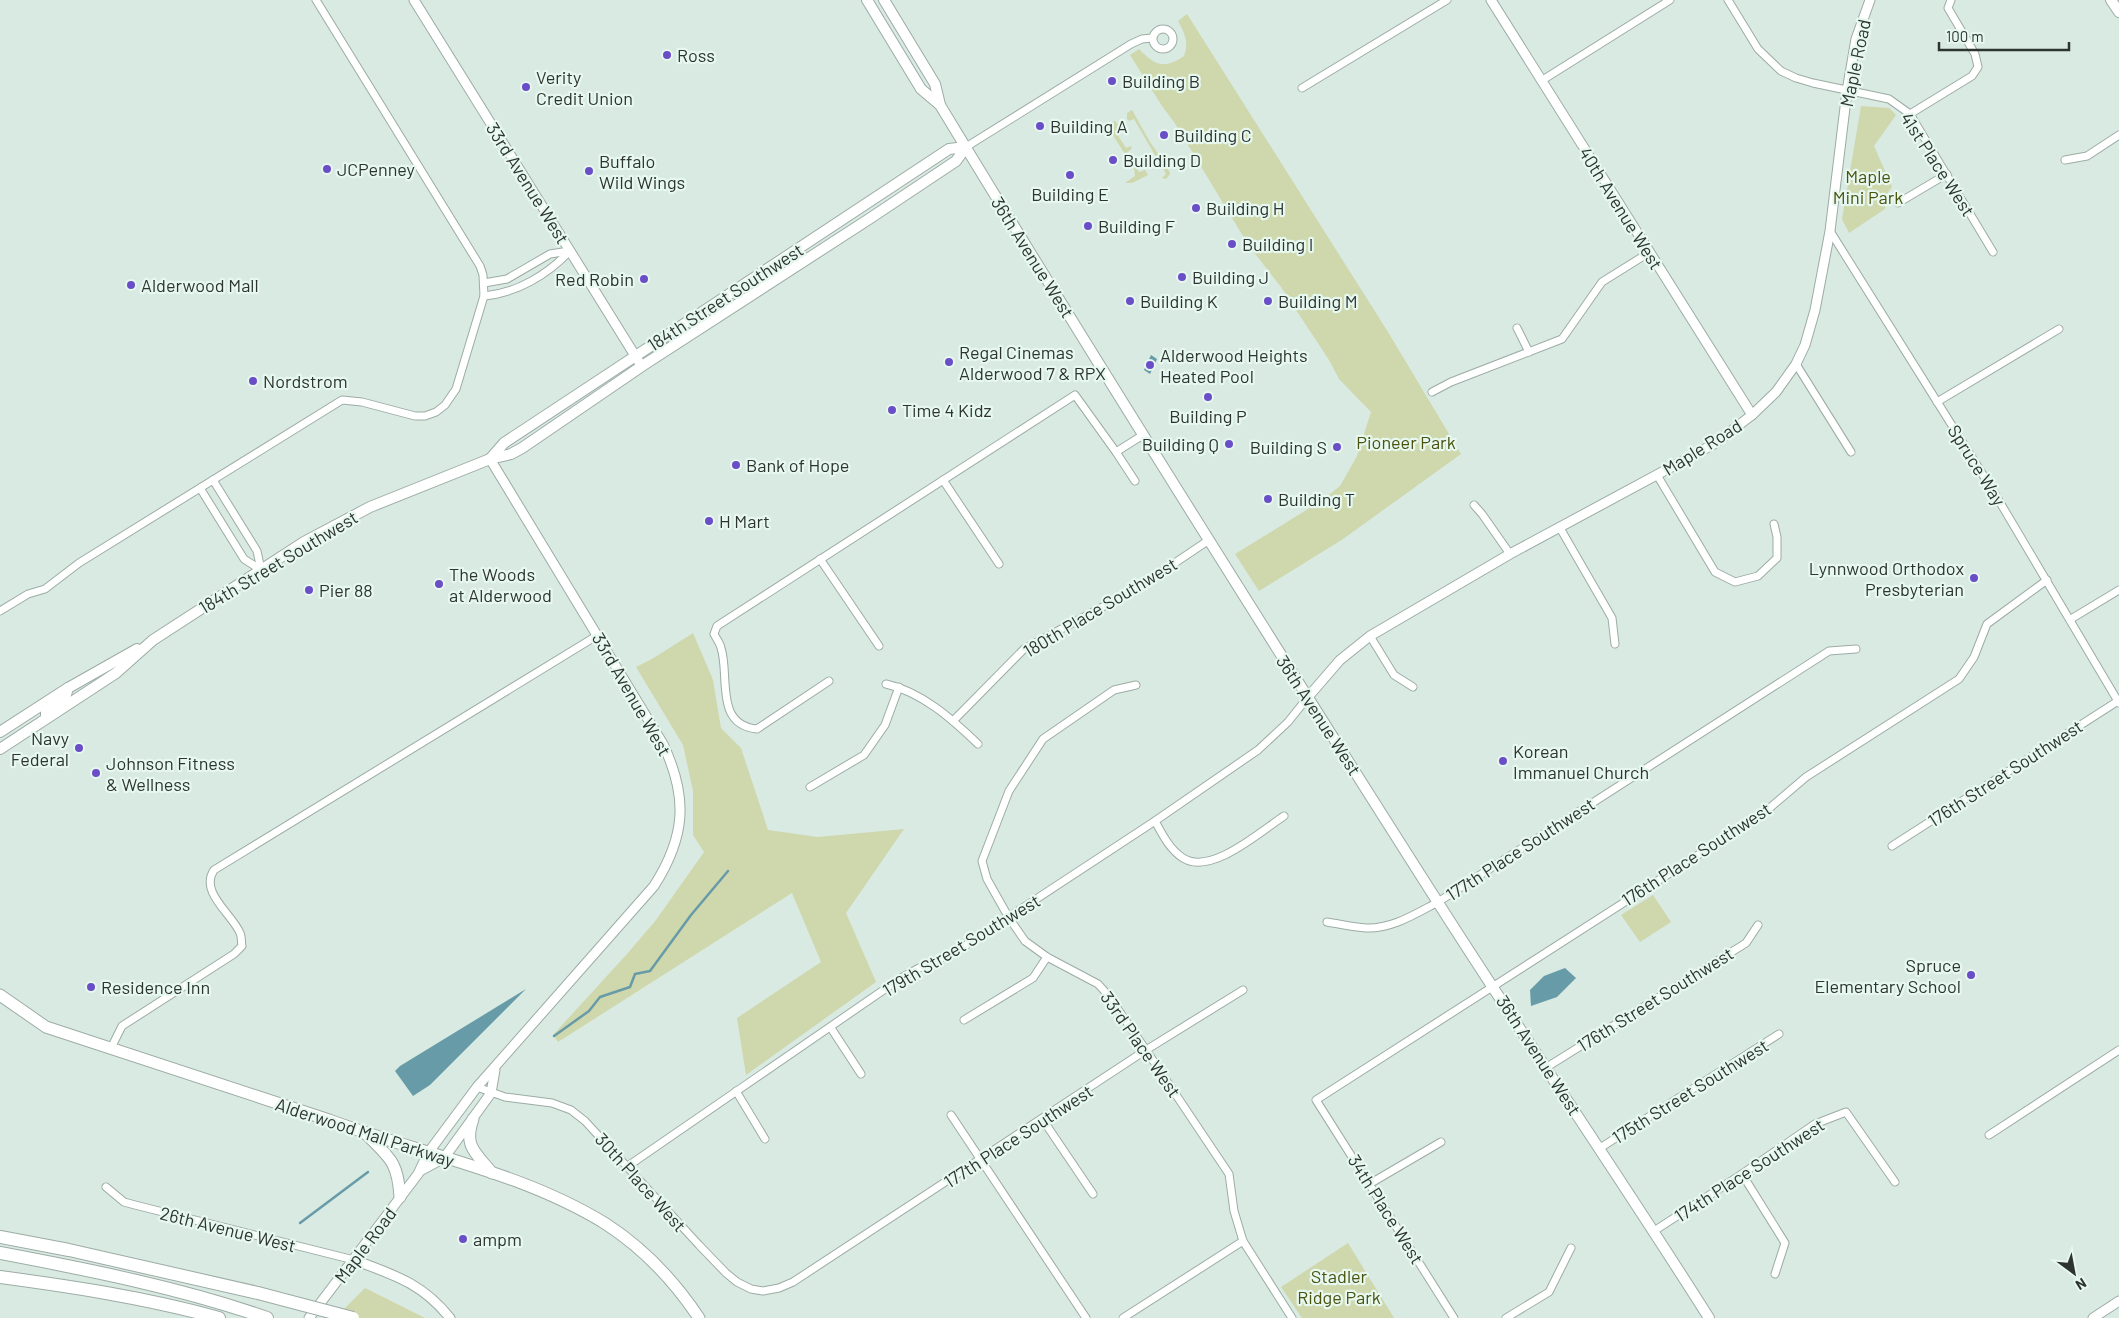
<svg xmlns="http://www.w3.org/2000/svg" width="2119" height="1318" viewBox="0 0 2119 1318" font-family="Barlow,sans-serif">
<rect width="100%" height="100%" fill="#d9eae2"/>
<!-- green -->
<g fill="#cfd7ad">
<path d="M1187 14 1388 332 1461 454 1343 539 1259 591 1235 554 1321 501 1340 486 1357 456 1371 412 1339 379 1329 360 1281 287 1249 246 1174 122 1162 106 1130 55 1139 49C1155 65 1163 70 1184 56 1189 42 1185 34 1178 21Z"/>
<polygon points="1861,106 1889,108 1896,115 1874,146 1892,187 1887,194 1885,209 1849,233 1842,219"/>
<polygon points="1132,110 1150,142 1168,168 1170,174 1166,179 1162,178 1166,174 1134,119 1129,121 1127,119 1127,113"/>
<polygon points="1115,121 1120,127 1115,131 1126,148 1131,146 1132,148 1127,153 1139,172 1145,170 1148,175 1132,183 1125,183 1135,176 1134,169 1113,135 1109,132 1114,127 1111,122"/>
<polygon points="693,633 713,680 721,728 741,748 768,830 818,837 904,829 846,913 876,982 746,1075 737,1018 821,962 792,893 558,1042 553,1035 627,954 656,920 704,852 693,835 693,791 683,745 636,667 652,659"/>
<polygon points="1653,895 1671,922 1640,942 1621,915"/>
<polygon points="1348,1243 1394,1318 1302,1318 1281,1287"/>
<polygon points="365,1288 425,1318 335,1318"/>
</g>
<!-- water -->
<g fill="#689ba8">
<polygon points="1151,355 1157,359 1150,374 1144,370"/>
<polygon points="1565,968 1576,978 1557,997 1531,1006 1530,990 1544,976"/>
<polygon points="526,989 430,1085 413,1096 395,1071 400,1066"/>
</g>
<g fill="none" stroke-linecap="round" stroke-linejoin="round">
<!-- stream -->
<g stroke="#689ba8" stroke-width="2.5">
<polyline points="554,1036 589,1011 600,997 630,987 635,974 650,971 691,915 728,871"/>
<polyline points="300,1223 368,1172"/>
</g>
<!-- minor casing -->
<g stroke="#9caca5" stroke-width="9">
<g id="minor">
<polyline points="1728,0 1758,49 1781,71 1796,78 1813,83 1889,99 1910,114 1993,252"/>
<circle cx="1163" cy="39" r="10"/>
<polyline points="1541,81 1670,0"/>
<polyline points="1302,88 1447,0"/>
<polyline points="1910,114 1972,76 1978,67 1975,54 1948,8 1951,0"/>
<polyline points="966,147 1131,44 1142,39 1152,38"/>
<polyline points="2065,160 2087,156 2119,135"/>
<polyline points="1898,203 1947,174"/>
<polyline points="1830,231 1995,494 2119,703"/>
<polyline points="484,283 507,279 550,254 569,251"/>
<path d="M484 296C517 293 547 275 570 251"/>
<polyline points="1517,328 1529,352"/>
<polyline points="1796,364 1851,452"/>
<polyline points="1432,392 1451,382 1562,339 1602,282 1650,252"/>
<polyline points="1937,402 2059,329"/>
<polyline points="1116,452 1143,435"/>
<polyline points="1657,475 1715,572 1735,582 1758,576 1777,558 1777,537 1774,524"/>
<polyline points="213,480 257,551 261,570"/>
<polyline points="943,480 999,564"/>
<polyline points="200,488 244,559 261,570"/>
<polyline points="1474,505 1482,514 1510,554"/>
<polyline points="1560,528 1612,618 1615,644"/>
<polyline points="820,559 879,646"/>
<polyline points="0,611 28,594 45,589 79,563 342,400 362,402 415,416 425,416 436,412 445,405 456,389 484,296 483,275 480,266 316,0"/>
<polyline points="2071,619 2119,590"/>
<polyline points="1370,636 1394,675 1413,687"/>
<path d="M829 681 757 729C714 725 730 675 721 648 720 643 716 638 714 634L717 626 1075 395 1116 452 1135 481"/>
<path d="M886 684C922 692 952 719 978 744"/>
<polyline points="1136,685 1114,690 1043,739 1009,791 982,861 987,879 1009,918 1025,941 1047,957 1098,984 1108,995 1146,1050 1229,1174 1234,1211 1243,1241 1292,1318"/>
<polyline points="953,721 1024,649 1136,589 1209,540"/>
<polyline points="810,787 864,755 885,725 899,687"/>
<path d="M1155 821C1162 834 1170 850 1183 858 1211 876 1261 831 1284 816"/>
<polyline points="1892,846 2118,701"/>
<path d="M1327 922C1340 924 1353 927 1366 928 1392 929 1415 914 1438 902L1829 651 1856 649"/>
<polyline points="964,1020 1033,978 1047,957"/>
<polyline points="831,1028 861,1074"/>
<path d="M111 1048 122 1026 234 954 242 946C241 942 242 937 240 933 232 914 199 892 214 870L598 635"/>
<polyline points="1547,1067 1746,943 1758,925"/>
<polyline points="477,1087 505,1097 552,1103 571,1110 585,1121 699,1245 726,1273 737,1282 751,1289 763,1291 779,1288 793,1282 1146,1050 1243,990"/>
<polyline points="736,1091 765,1139"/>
<polyline points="951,1115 1086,1318"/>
<polyline points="1043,1120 1093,1194"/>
<polyline points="1989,1135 2119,1050"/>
<polyline points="1600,1148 1779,1034"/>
<polyline points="628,1166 901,978 919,968 957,951 1155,821 1258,750 1288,722 1308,697"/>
<polyline points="1742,1174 1785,1243 1775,1274"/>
<polyline points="1371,1183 1441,1142"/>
<polyline points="106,1187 124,1202 135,1205 354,1260"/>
<polyline points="1654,1231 1742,1174 1815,1124 1846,1112 1895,1182"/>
<polyline points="1123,1318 1243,1241"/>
<polyline points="1454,1318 1316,1100 1765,812 1806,777 1959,679 1974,657 1987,624 2047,580"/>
<polyline points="1506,1318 1549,1292 1571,1248"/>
</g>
</g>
<!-- tertiary casing -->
<g stroke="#9caca5" stroke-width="11">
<g id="tertiary">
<polyline points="414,0 639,362"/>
<polyline points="1491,0 1752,415"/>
<polyline points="1308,697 1340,660 1370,636 1510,554 1714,444 1752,415 1776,392 1796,364 1805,345 1815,310 1830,231 1847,91 1856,39 1870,0"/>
<polyline points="420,1171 444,1158 491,1093 495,1070"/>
<path d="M354 1260C394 1275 422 1283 450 1318"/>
<path d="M309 1318 418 1174 428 1153 477 1087 654 886C686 836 688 797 663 744L490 459"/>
<polyline points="2093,1318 2119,1301"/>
</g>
</g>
<!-- secondary casing -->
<g stroke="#9caca5" stroke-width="12">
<g id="secondary">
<polyline points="867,0 921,89 940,105"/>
<path d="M884 0 935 84 940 105C1102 372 1269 637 1437 901 1526 1041 1620 1177 1709 1318"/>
<polyline points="2111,0 2119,12"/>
<polyline points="490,459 504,443 949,149 966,147"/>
<polyline points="46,716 46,711 65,698 68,688"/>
<polyline points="0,732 68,688 137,649"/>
<polyline points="0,749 116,673 153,640 304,542 370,507 490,459 511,454 522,448 642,366 869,219 956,161 966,147"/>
</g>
</g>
<!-- primary casing -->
<g stroke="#9caca5" stroke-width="13">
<g id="primary">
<path d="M0 995 46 1027 329 1120C421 1154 522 1172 606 1224 643 1248 675 1282 699 1318"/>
<path d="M473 1119C463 1146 476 1153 492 1173"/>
<path d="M366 1134C390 1158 398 1162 400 1197"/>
</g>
</g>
<!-- motorway casing -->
<g stroke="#9caca5" stroke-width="14">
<g id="motorway">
<polyline points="0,1237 69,1250 258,1293"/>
<path d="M0 1253C90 1270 181 1288 267 1318"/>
<path d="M0 1277C74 1287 147 1298 219 1318"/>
</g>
</g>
<!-- minor -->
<use href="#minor" stroke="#fff" stroke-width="7"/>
<!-- tertiary -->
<use href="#tertiary" stroke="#fff" stroke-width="9"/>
<!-- secondary -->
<use href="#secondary" stroke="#fff" stroke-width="10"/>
<!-- primary -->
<use href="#primary" stroke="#fff" stroke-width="11"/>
<!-- motorway -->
<use href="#motorway" stroke="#fff" stroke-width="12"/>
<!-- motorway-bridge casing -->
<g stroke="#9caca5" stroke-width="14" stroke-linecap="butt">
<polyline id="motorway-bridge" points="258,1293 353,1318"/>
</g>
<!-- motorway-bridge -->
<use href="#motorway-bridge" stroke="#fff" stroke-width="12"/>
</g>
<!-- markers -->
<g fill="#6a4ec7" stroke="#e6f8ef" stroke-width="2">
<circle cx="667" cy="55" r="5"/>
<circle cx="1112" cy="81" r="5"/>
<circle cx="526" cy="87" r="5"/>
<circle cx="1040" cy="126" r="5"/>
<circle cx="1164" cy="135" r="5"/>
<circle cx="1113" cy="160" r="5"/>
<circle cx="327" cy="169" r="5"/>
<circle cx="589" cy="171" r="5"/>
<circle cx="1070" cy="175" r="5"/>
<circle cx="1196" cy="208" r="5"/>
<circle cx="1088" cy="226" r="5"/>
<circle cx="1232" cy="244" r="5"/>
<circle cx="1182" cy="277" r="5"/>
<circle cx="644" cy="279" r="5"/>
<circle cx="131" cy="285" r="5"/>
<circle cx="1130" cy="301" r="5"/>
<circle cx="1268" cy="301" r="5"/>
<circle cx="949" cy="362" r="5"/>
<circle cx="1150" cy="365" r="5"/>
<circle cx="253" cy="381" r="5"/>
<circle cx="1208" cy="397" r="5"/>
<circle cx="892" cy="410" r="5"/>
<circle cx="1229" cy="444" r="5"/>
<circle cx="1337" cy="447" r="5"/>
<circle cx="736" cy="465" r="5"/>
<circle cx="1268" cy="499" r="5"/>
<circle cx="709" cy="521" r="5"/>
<circle cx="1974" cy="578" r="5"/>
<circle cx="439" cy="584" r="5"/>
<circle cx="309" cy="590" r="5"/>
<circle cx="79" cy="748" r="5"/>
<circle cx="1503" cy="761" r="5"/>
<circle cx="96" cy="773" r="5"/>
<circle cx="1971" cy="975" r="5"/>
<circle cx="91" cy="987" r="5"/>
<circle cx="463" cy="1239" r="5"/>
</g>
<g text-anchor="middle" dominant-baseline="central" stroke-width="4.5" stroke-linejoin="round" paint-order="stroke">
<!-- poi labels -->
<g font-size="18" fill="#2e3431" stroke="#e6f8ef" text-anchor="start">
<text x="677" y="55">Ross</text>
<text x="536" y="77">Verity<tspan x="536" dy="21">Credit Union</tspan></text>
<text x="1122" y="81">Building B</text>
<text x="1050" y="126">Building A</text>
<text x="1174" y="135">Building C</text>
<text x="1123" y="160">Building D</text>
<text x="599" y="161">Buffalo<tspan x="599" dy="21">Wild Wings</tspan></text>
<text x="337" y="169">JCPenney</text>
<text x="1070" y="194" text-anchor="middle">Building E</text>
<text x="1206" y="208">Building H</text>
<text x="1098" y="226">Building F</text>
<text x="1242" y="244">Building I</text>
<text x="1192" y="277">Building J</text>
<text x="634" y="279" text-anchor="end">Red Robin</text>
<text x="141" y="285">Alderwood Mall</text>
<text x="1140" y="301">Building K</text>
<text x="1278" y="301">Building M</text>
<text x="959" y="352">Regal Cinemas<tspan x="959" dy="21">Alderwood 7 &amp; RPX</tspan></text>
<text x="1160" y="355">Alderwood Heights<tspan x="1160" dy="21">Heated Pool</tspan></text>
<text x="263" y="381">Nordstrom</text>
<text x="902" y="410">Time 4 Kidz</text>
<text x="1208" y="416" text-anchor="middle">Building P</text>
<text x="1219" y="444" text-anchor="end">Building Q</text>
<text x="1327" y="447" text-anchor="end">Building S</text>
<text x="746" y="465">Bank of Hope</text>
<text x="1278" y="499">Building T</text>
<text x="719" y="521">H Mart</text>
<text x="1964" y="568" text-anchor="end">Lynnwood Orthodox<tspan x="1964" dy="21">Presbyterian</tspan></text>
<text x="449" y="574">The Woods<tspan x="449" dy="21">at Alderwood</tspan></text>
<text x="319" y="590">Pier 88</text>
<text x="69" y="738" text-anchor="end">Navy<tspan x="69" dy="21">Federal</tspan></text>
<text x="1513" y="751">Korean<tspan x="1513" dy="21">Immanuel Church</tspan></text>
<text x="106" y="763">Johnson Fitness<tspan x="106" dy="21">&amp; Wellness</tspan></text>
<text x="1961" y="965" text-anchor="end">Spruce<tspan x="1961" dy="21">Elementary School</tspan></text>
<text x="101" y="987">Residence Inn</text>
<text x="473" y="1239">ampm</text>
</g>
<!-- street labels -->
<g font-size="18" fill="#2e3431" stroke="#e6f8ef">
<text transform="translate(1855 63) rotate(-78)">Maple Road</text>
<text transform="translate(1938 164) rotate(57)">41st Place West</text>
<text transform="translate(528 183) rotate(58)">33rd Avenue West</text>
<text transform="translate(1621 208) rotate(58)">40th Avenue West</text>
<text transform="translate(1033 257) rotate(58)">36th Avenue West</text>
<text transform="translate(725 297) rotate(-33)">184th Street Southwest</text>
<text transform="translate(1702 447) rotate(-32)">Maple Road</text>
<text transform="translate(1977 465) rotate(58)">Spruce Way</text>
<text transform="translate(278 562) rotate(-31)">184th Street Southwest</text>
<text transform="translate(1100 607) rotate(-31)">180th Place Southwest</text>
<text transform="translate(632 694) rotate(60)">33rd Avenue West</text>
<text transform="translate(1319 715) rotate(57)">36th Avenue West</text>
<text transform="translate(2005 773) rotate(-33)">176th Street Southwest</text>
<text transform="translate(1520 849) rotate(-33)">177th Place Southwest</text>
<text transform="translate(1696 854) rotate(-33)">176th Place Southwest</text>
<text transform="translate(961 945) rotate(-31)">179th Street Southwest</text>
<text transform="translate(1655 999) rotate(-32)">176th Street Southwest</text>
<text transform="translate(1141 1044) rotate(55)">33rd Place West</text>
<text transform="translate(1539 1055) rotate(57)">36th Avenue West</text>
<text transform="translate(1690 1091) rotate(-32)">175th Street Southwest</text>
<text transform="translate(365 1132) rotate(18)">Alderwood Mall Parkway</text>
<text transform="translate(1018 1136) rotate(-33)">177th Place Southwest</text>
<text transform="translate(1749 1170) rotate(-33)">174th Place Southwest</text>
<text transform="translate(641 1182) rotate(48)">30th Place West</text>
<text transform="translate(1386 1209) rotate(58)">34th Place West</text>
<text transform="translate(228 1229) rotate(14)">26th Avenue West</text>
<text transform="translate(365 1245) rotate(-53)">Maple Road</text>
</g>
<!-- park labels -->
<g font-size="18" fill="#4a520e" stroke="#e6f8ef">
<text x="1868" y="176">Maple<tspan x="1868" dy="21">Mini Park</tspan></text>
<text x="1406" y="442">Pioneer Park</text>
<text x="1339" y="1276">Stadler<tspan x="1339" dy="21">Ridge Park</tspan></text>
</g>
</g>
<!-- north arrow -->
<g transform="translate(2074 1273) rotate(148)" stroke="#e6f8ef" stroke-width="4" paint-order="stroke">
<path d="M0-4L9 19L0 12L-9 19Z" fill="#2e3431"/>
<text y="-8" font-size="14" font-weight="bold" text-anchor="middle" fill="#2e3431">N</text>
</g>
<!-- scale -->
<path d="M1939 42v8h130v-8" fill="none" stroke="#2e3431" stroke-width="2.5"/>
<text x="1946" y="42" font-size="15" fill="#2e3431" stroke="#e6f8ef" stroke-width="4" paint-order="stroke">100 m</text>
</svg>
